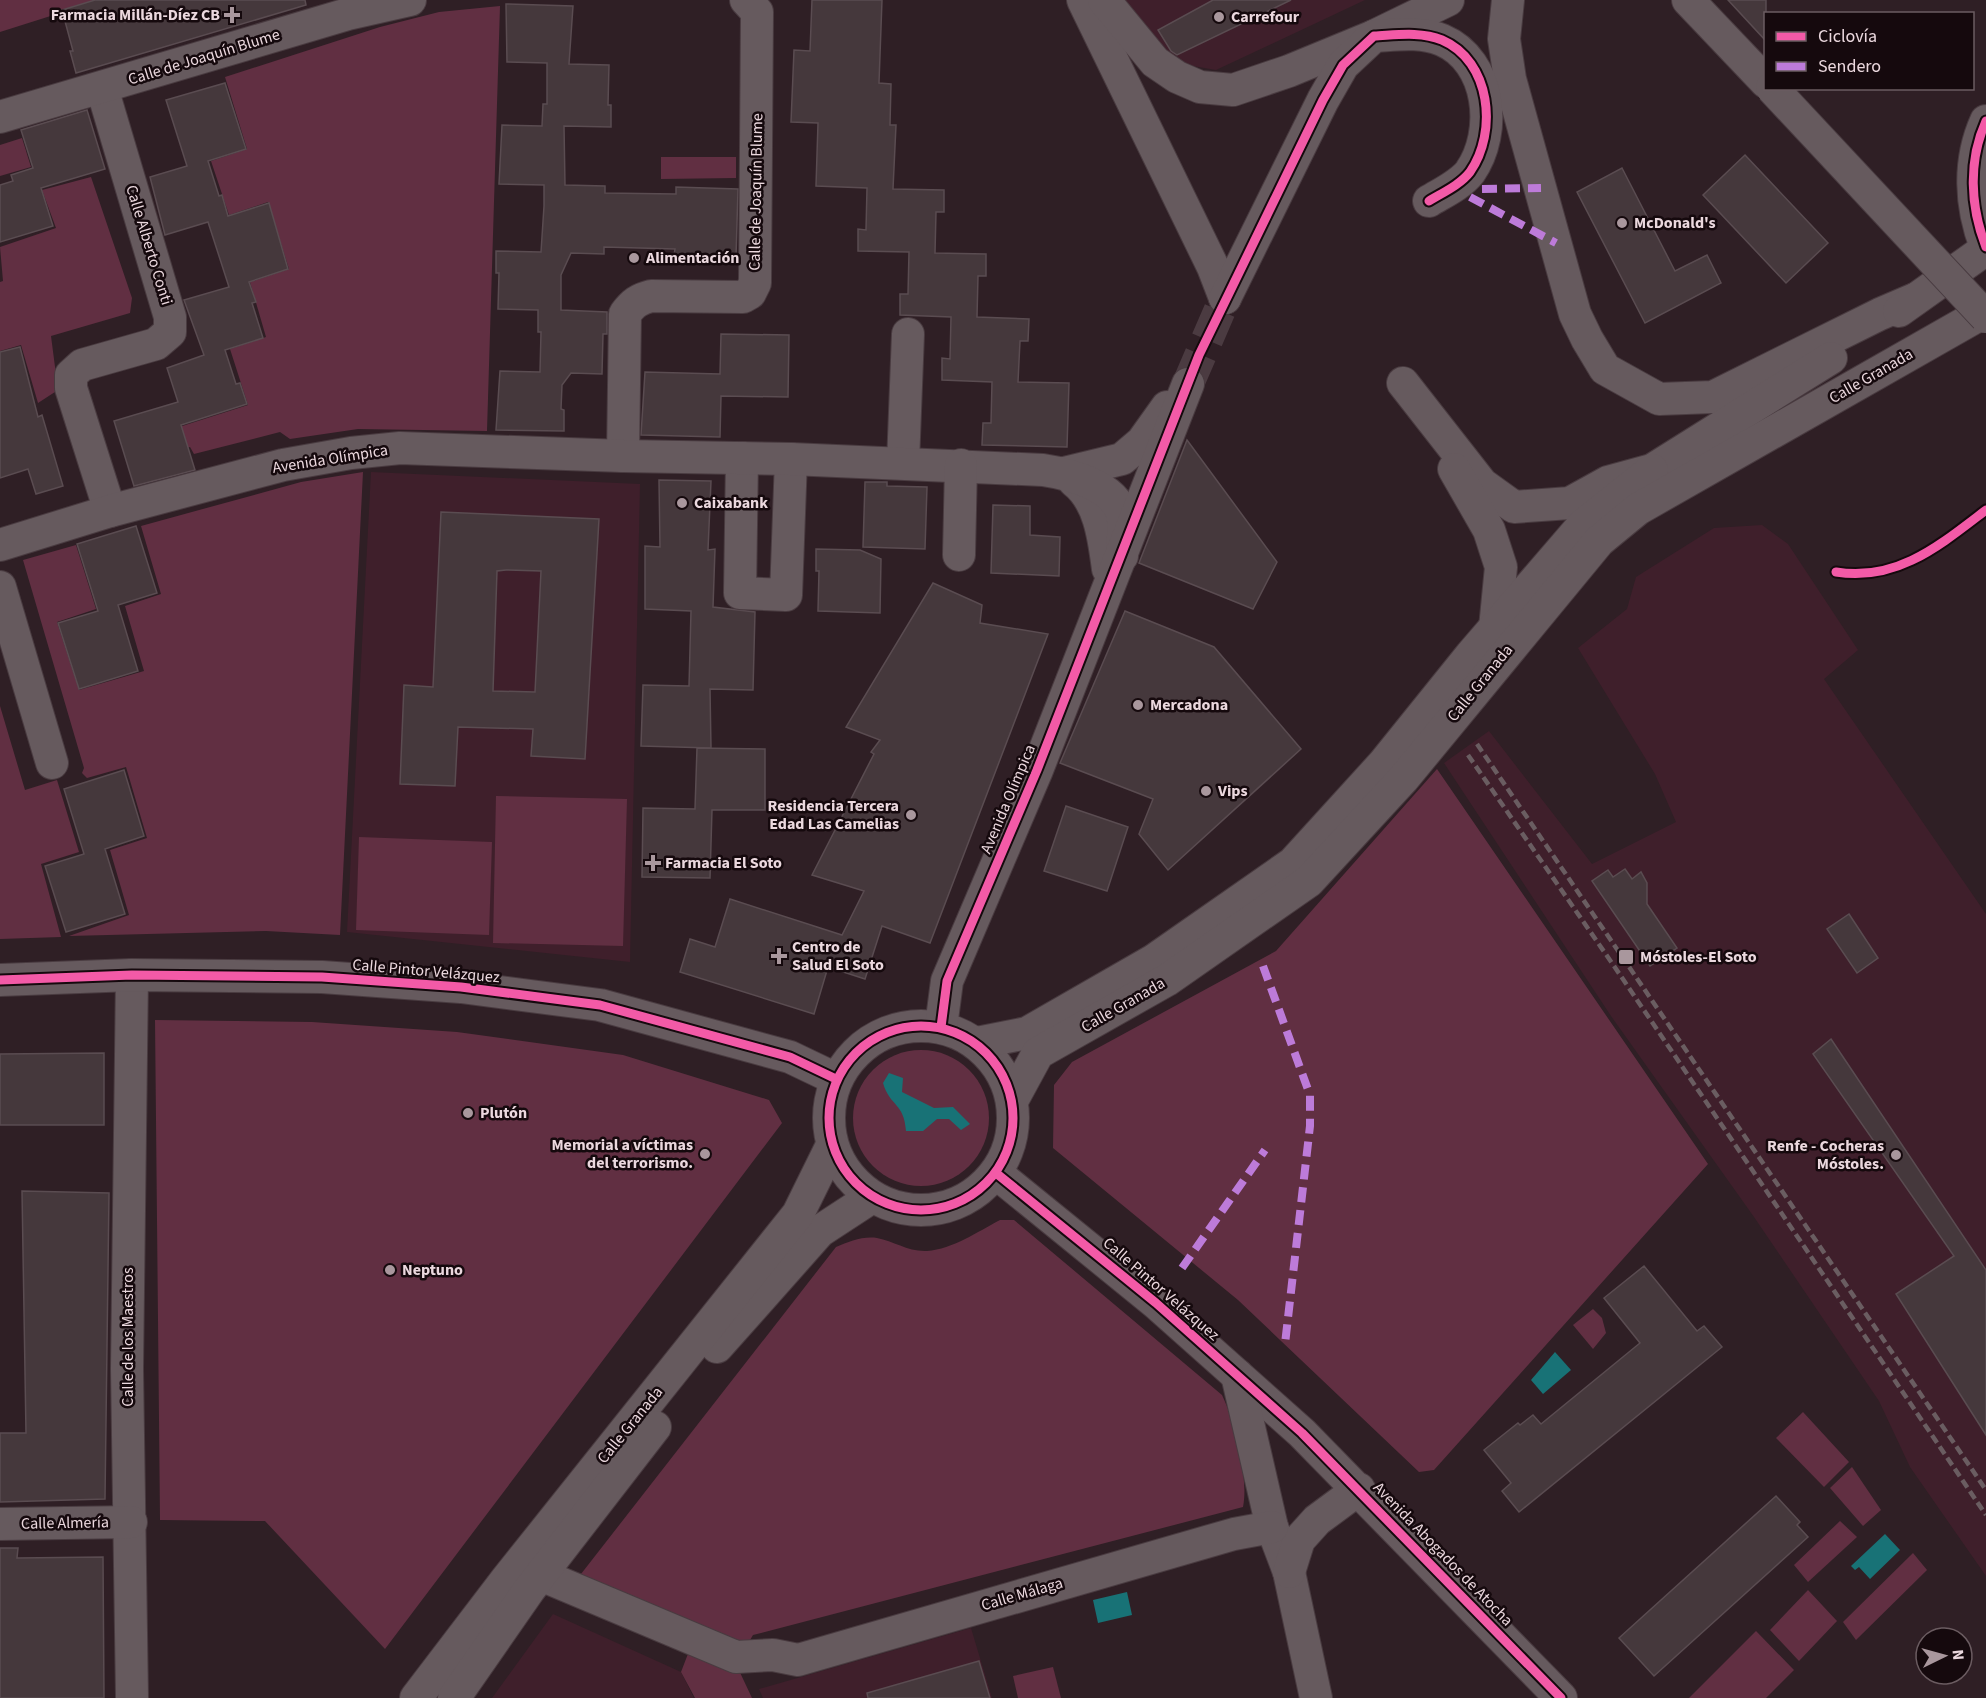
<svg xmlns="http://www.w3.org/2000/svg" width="1986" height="1698" viewBox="0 0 1986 1698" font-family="'Source Sans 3',sans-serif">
<rect width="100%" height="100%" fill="#2f1f25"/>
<!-- built -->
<g fill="#3f1f2b">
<polygon points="1124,0 1365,0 1216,70 1181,64 1152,44"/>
<polygon points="371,472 640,484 630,962 347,932"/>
<polygon points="1762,525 1788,544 1858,650 1824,679 1986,914 1986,1576 1910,1467 1879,1401 1754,1217 1611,1016 1444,763 1489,731 1592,864 1676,822 1655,774 1578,648 1627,609 1636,577 1714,528"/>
<polygon points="553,1614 681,1672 694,1698 492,1698"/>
<polygon points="971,1628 992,1698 763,1698 759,1689"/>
</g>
<!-- green -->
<g fill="#612f42">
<polygon points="0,0 101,0 0,32"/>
<polygon points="500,6 487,431 358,429 290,439 280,432 194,454 190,447 182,449 176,428 248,405 230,349 266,337 250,282 289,269 268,202 229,215 211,161 247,149 225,77 380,27 439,12"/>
<polygon points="22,138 31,167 0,176 0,145"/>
<polygon points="661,157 736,157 736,178 661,179"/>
<polygon points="91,177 132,298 130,313 51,336 58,390 38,403 21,345 0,351 0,282 3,281 0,247 56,228 42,190"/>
<polygon points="363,472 340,935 266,931 69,936 129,915 110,850 147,838 126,767 87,778 82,773 84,768 23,560 76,545 96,609 57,622 79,690 144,671 125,606 161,594 141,526 301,482"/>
<polygon points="0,706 25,790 57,780 79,852 41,864 61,937 0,939"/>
<polygon points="1437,769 1708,1164 1434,1470 1419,1472 1238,1300 1053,1148 1054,1085 1072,1062 1276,951"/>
<polygon points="496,796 627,799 623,946 493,943"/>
<polygon points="359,837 492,842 489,935 356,930"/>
<polygon points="155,1020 312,1022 457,1032 623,1055 769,1100 782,1123 385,1649 265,1521 160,1520"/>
<circle cx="921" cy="1118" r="68"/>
<path d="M1000 1220H1014L1222 1395C1235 1422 1249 1478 1243 1507L753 1635 736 1664 752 1698H695L681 1672 691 1646 581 1574 836 1247C849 1242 862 1236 877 1238 894 1241 908 1252 927 1251 953 1249 977 1232 1000 1220Z"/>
<polygon points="1593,1309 1602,1318 1606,1333 1593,1349 1573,1325"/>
<polygon points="1803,1412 1849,1462 1824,1487 1776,1438"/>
<polygon points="1852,1467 1881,1510 1863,1526 1830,1488"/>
<polygon points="1840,1521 1857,1537 1808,1582 1794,1565"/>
<polygon points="1913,1553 1927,1570 1856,1640 1843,1622"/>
<polygon points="1808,1590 1837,1621 1799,1661 1770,1630"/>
<polygon points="1756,1631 1794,1670 1766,1698 1689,1698"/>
<polygon points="1053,1667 1061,1698 1018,1698 1013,1676"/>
</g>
<!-- water -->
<g fill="#187276">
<path d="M889 1073 903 1078 902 1092 934 1108 953 1107 970 1124 961 1130 949 1119H937L923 1131H906C904 1102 890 1107 883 1083Z"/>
<polygon points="1555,1352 1571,1370 1543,1394 1531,1380"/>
<polygon points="1885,1534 1900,1550 1870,1579 1859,1567 1855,1570 1851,1566"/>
<polygon points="1127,1592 1132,1615 1098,1623 1093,1600"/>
</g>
<!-- building -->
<g fill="#45383c" stroke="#5a4c51" stroke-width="1.5" fill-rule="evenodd">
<polygon points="95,0 305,0 306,5 76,73 70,51 73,51 62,10"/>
<polygon points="812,0 882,0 879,83 891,84 890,125 896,125 893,189 944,190 944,212 936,212 935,253 986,254 986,276 978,276 977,317 1029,319 1028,341 1020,341 1018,382 1069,383 1067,447 982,445 983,423 991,423 992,382 942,380 942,358 950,359 951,317 900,315 900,294 908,294 909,252 858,251 858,229 866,230 867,188 816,186 818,123 791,122 794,50 810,51"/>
<polygon points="1213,0 1291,0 1177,55 1171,51 1158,30"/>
<polygon points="1728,0 1766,0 1766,41"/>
<polygon points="506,4 573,6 569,64 609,65 608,105 611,105 611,127 564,126 565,185 605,186 605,193 676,194 676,187 738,189 736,257 674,255 675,249 604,247 604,254 571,253 561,275 561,310 607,312 607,334 603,334 602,374 571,373 562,385 561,409 564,410 564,431 496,430 500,371 540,372 541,332 538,332 538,310 498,309 499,273 496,273 496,251 541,252 544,206 544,185 499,184 502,125 542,126 543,104 547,104 547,63 507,62"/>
<polygon points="225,83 246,149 208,161 219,196 222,195 228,216 269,203 288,269 249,282 256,302 252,303 263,338 225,350 236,384 240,383 247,404 181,425 195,470 134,486 114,421 178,402 167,368 204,355 184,300 229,287 208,222 165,235 150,177 187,166 166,100"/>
<polygon points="87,110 105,169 41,188 53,226 0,242 0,185 13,181 11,175 33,168 21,130"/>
<polygon points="1745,155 1828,243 1786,283 1703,195"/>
<polygon points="1622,168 1675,271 1707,255 1721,283 1645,323 1577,192"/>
<polygon points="721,334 789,335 788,397 721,396 720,437 641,435 645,372 720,374"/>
<polygon points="20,347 38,417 42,415 63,486 36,494 28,469 0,478 0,352"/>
<polygon points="1187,440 1277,562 1253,609 1139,563"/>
<polygon points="659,480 711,481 708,550 715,549 713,607 755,612 753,690 710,689 711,748 641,746 643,685 689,686 691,611 645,609 645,546 660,547"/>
<polygon points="865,482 887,482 887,486 927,487 925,549 863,547"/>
<polygon points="993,505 1030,506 1030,535 1060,537 1059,576 991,573"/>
<path d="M441 512 599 519 585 759 531 756 533 729 458 727 455 786 400 784 404 685 433 687ZM506 570 541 571 535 692 493 691 497 571Z"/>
<polygon points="136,526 157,593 118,605 138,671 79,689 58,623 98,611 77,544"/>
<polygon points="816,549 860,550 881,559 880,613 818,611 819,571 816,571"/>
<polygon points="933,583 982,605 980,623 1048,634 930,943 882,926 865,979 828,967 814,1014 680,972 690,939 715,947 730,899 842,935 864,891 812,875 874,754 871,752 880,740 846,727"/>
<polygon points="1125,611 1214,647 1301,749 1168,870 1139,834 1153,799 1060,763"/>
<polygon points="697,748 765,749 765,810 712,810 710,878 642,877 643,808 695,809"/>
<polygon points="124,770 144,836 105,849 125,914 66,932 45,866 84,854 64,789"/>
<polygon points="1066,806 1128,827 1107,891 1044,871"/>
<polygon points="1625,869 1632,879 1641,872 1647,883 1647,904 1677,948 1650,966 1592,881 1608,870 1613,877"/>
<polygon points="1849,914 1878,958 1857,973 1827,929"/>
<polygon points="1831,1039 1986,1270 1986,1435 1896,1294 1954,1256 1813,1054"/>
<polygon points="104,1053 104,1125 0,1125 0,1054"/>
<polygon points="22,1191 109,1193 105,1499 0,1502 0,1433 26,1433"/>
<polygon points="1644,1266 1697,1331 1704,1326 1722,1347 1519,1512 1502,1491 1511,1483 1484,1450 1518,1423 1520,1425 1533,1415 1541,1424 1640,1343 1604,1298"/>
<polygon points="1776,1496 1800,1522 1797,1525 1808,1537 1654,1676 1619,1638"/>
<polygon points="0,1548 18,1548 17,1558 103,1557 104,1698 0,1698"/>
<polygon points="979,1661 990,1698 868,1698 867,1693"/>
</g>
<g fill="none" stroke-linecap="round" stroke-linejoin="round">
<!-- minor-tunnel -->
<polyline stroke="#4b3b41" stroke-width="32" stroke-dasharray="32 16" stroke-linecap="butt" points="1188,384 1225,298"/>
<!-- minor casing -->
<g stroke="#493b40" stroke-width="34">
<g id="minor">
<polyline points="1083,0 1213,267 1225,298"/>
<polyline points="1104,0 1155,62 1177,77 1200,87 1233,90 1289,71 1374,36 1448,0"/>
<polyline points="1508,0 1504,39 1510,79 1575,314 1587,339 1605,369 1659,399 1713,397 1880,314 1915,299"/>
<polyline points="1688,0 1766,82"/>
<polyline points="102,88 170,317 170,332 156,344 82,365 71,375 71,388 110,511"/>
<polyline points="0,117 348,14 410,0"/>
<path d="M1986 121C1968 161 1970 206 1986 247"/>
<path d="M1225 298 1323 100 1343 65 1374 36C1396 35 1420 31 1442 40 1491 61 1498 132 1470 172 1460 185 1442 193 1429 201"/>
<polyline points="1899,311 1986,249"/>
<polyline points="1403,383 1482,484 1514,507 1570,503 1608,482 1652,470 1831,358"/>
<path d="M623 456 625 314C633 303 639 299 651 296L743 297 750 293 755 283 757 12 746 0"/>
<polyline points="742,458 740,593 786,595 791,459"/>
<polyline points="903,463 908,334"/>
<polyline points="1454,469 1489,530 1501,567 1495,628"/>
<polyline points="1064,473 1122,459 1142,442 1167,407"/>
<path d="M1074 481C1100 501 1104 539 1108 569"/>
<path d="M0 545 110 511 283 465 351 453 400 448 623 456 791 459 1043 470C1069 474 1114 485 1122 514 1125 526 1122 544 1122 556"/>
<polyline points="959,555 961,465"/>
<polyline points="0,587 52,763"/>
<polyline points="132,975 127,1369 132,1698"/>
<polyline points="0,980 132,975 322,977 461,987 600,1005 790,1057 836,1079"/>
<circle cx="921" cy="1118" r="92"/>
<polyline points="941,1027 947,981 1037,770 1188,384"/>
<polyline points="977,1043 1027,1033 1154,960 1293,863 1384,763 1471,655 1583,525 1652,470"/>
<polyline points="1013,1099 1038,1053 1167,980 1309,881 1403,779 1599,541 1638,509 1986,311"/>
<polyline points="996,1173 1156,1303 1302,1433 1561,1698"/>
<polyline points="717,1347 820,1231 872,1197"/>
<polyline points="1237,1375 1272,1527 1289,1572 1316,1698"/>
<polyline points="0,1524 131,1522"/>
<polyline points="1289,1572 1299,1540 1317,1520 1359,1489"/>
<polyline points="541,1575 736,1657 773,1655 798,1660 1234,1534 1272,1527"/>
<polyline points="416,1698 506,1580 798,1214 832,1145"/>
<polyline points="454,1698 529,1590 655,1427"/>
</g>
</g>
<!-- minor -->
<use href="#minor" stroke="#665a5e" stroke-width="32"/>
<!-- rail -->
<g stroke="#6a5d61" stroke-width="4.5" stroke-dasharray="9 4.5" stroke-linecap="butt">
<polyline points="1477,744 1986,1490"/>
<polyline points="1468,755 1614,966 1986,1515"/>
</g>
<!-- minor-bridge casing -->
<g stroke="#493b40" stroke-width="34" stroke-linecap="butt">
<polyline id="minor-bridge" points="1772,88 1986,317"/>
</g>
<!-- minor-bridge -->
<use href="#minor-bridge" stroke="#665a5e" stroke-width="32"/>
<!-- quiet -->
<g stroke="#bd7bd9" stroke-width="8" stroke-dasharray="15 8" stroke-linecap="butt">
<polyline points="1482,189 1541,188"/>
<polyline points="1470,197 1556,243"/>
<polyline points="1263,966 1310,1095 1310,1126 1285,1344"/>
<polyline points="1182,1268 1265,1150"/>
</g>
<!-- cycleway casing -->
<g stroke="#15090d" stroke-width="13">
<g id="cycleway">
<path d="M1986 121C1968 161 1970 206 1986 247"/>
<path d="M1836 572C1897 582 1940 545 1986 510"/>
<polyline points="0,980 132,975 322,977 461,987 600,1005 790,1057 836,1079"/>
<circle cx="921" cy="1118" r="92"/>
<path d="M941 1027 947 981 1037 770 1199 355 1323 100 1343 65 1374 36C1396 35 1420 31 1442 40 1491 61 1498 132 1470 172 1460 185 1442 193 1429 201"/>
<polyline points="996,1173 1156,1303 1302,1433 1561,1698"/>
</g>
</g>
<!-- cycleway -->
<use href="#cycleway" stroke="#f35aa7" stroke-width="9"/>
</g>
<!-- markers -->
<g fill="#a9979d" stroke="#15090d" stroke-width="2">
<path d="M229 6h6v6h6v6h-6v6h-6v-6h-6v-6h6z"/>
<circle cx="1219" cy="17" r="6"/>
<circle cx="1622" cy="223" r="6"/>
<circle cx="634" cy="258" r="6"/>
<circle cx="682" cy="503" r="6"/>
<circle cx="1138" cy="705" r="6"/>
<circle cx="1206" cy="791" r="6"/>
<circle cx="911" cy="815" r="6"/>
<path d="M650 854h6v6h6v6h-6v6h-6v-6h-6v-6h6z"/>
<path d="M776 947h6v6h6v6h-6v6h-6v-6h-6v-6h6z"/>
<rect x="1618" y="949" width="16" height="16" rx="3"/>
<circle cx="468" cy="1113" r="6"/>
<circle cx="705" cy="1154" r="6"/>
<circle cx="1896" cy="1155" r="6"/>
<circle cx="390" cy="1270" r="6"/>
</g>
<g text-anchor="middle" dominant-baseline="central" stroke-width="5" stroke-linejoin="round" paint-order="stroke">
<!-- poi labels -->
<g font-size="16" font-weight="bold" fill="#ebd8de" stroke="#15090d" text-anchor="start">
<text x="220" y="15" text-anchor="end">Farmacia Millán-Díez CB</text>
<text x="1231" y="17">Carrefour</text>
<text x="1634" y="223">McDonald's</text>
<text x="646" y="258">Alimentación</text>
<text x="694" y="503">Caixabank</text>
<text x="1150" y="705">Mercadona</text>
<text x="1218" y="791">Vips</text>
<text x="899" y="806" text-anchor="end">Residencia Tercera<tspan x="899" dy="18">Edad Las Camelias</tspan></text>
<text x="665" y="863">Farmacia El Soto</text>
<text x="792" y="947">Centro de<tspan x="792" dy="18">Salud El Soto</tspan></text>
<text x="1640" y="957">Móstoles-El Soto</text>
<text x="480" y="1113">Plutón</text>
<text x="693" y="1145" text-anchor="end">Memorial a víctimas<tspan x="693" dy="18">del terrorismo.</tspan></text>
<text x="1884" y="1146" text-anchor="end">Renfe - Cocheras<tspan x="1884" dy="18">Móstoles.</tspan></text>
<text x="402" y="1270">Neptuno</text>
</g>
<!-- street labels -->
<g font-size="16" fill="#ebd8de" stroke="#15090d">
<text transform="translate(204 57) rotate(-17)">Calle de Joaquín Blume</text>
<text transform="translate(756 192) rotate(-89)">Calle de Joaquín Blume</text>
<text transform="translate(149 245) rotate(73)">Calle Alberto Conti</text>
<text transform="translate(1871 376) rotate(-30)">Calle Granada</text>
<text transform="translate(330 459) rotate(-9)">Avenida Olímpica</text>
<text transform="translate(1480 683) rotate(-51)">Calle Granada</text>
<text transform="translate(1008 799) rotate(-67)">Avenida Olímpica</text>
<text transform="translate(426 971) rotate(5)">Calle Pintor Velázquez</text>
<text transform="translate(1123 1005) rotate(-30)">Calle Granada</text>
<text transform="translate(1161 1289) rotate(41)">Calle Pintor Velázquez</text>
<text transform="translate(128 1337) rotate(-90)">Calle de los Maestros</text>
<text transform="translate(630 1425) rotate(-51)">Calle Granada</text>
<text transform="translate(65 1523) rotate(-1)">Calle Almería</text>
<text transform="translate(1443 1554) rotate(46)">Avenida Abogados de Atocha</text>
<text transform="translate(1022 1594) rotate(-16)">Calle Málaga</text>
</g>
</g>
<!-- legend -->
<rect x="1764" y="12" width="210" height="78" fill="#15090d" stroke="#6b5c61" stroke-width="1.5"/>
<rect x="1776" y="32" width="30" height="9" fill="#f35aa7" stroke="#6b5c61" stroke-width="1.5"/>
<text x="1818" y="42" font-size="18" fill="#ebd8de">Ciclovía</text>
<rect x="1776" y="62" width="30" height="9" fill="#bd7bd9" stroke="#6b5c61" stroke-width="1.5"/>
<text x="1818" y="72" font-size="18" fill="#ebd8de">Sendero</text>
<!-- north arrow -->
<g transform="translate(1944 1656) rotate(85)"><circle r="28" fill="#15090d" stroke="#6b5c61" stroke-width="1.5"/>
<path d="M0-4.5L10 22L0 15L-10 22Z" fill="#a9979d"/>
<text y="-9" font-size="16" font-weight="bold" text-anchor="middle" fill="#ebd8de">N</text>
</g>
</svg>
